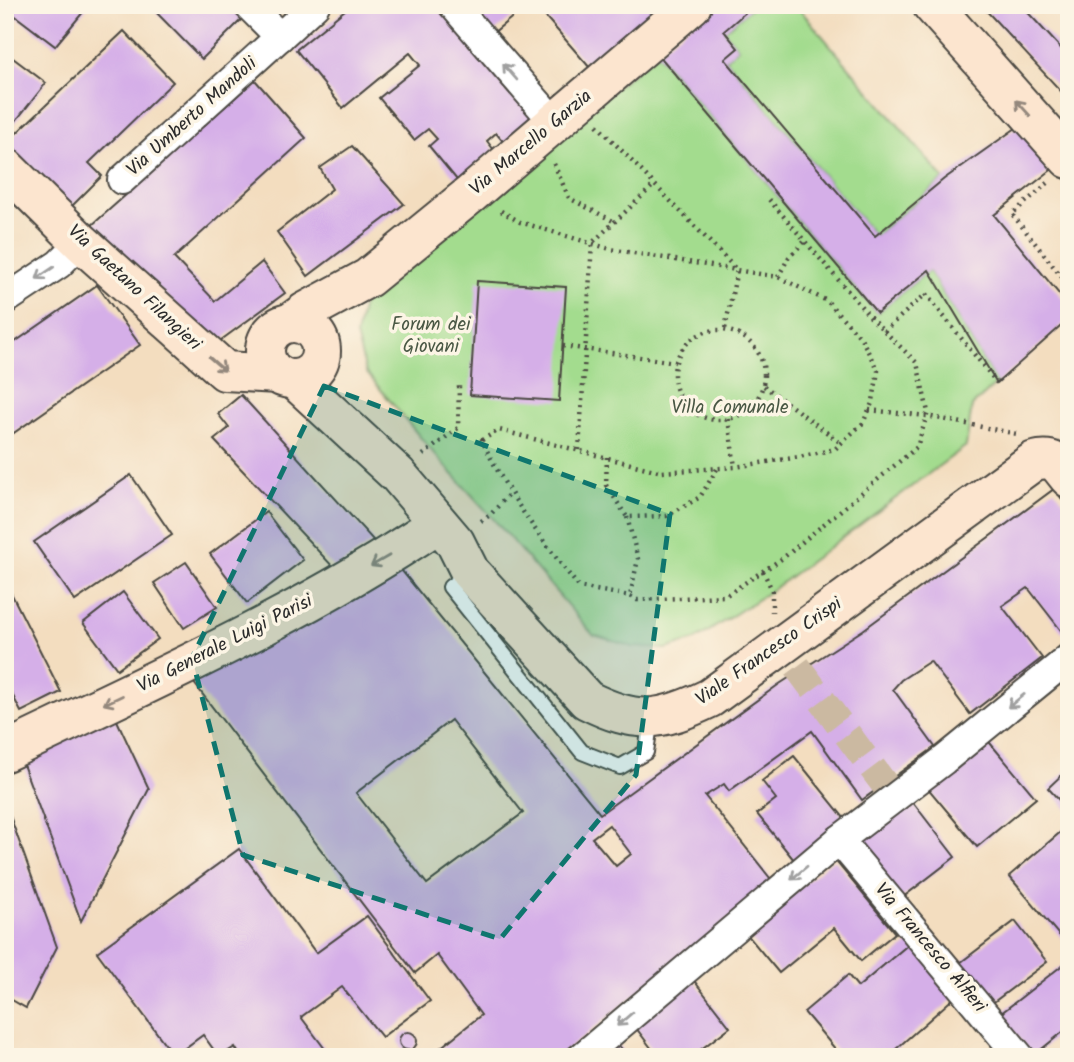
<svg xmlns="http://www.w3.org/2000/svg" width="1074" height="1062" viewBox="0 0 1074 1062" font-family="Kalam,sans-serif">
<rect width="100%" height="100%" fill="#fcf5e5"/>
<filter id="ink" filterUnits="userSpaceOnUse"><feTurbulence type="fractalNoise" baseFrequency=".0143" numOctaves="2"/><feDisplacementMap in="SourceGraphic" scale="14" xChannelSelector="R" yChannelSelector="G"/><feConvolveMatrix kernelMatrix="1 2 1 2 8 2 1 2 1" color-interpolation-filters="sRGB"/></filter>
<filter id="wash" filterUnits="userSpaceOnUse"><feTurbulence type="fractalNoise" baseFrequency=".00686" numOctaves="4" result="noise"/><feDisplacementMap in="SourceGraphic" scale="28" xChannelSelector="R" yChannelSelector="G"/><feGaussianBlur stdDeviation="1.57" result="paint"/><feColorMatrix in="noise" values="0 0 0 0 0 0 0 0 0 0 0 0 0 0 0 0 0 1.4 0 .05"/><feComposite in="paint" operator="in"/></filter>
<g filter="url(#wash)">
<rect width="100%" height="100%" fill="#f3ddbf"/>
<!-- green -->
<g fill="#a3dc8e" stroke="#67845c" stroke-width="2">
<polygon points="754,5 796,5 944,179 875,236 725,59 738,48 724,31"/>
<polygon points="657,53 877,313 929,270 997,383 972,406 966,446 772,590 695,640 666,649 633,647 593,635 490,515 430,449 366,372 356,336 364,299"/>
</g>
<g id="blocks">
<!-- building -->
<g fill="#d5afe8" fill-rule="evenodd">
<polygon points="5,5 89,5 55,46 5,8"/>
<polygon points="149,5 235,5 246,15 202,59"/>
<polygon points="271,5 285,5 278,12"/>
<polygon points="351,5 447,5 539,118 506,145 496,133 487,141 494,150 457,180 429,146 437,139 428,129 414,140 379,98 420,65 410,53 343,108 296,50"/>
<polygon points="470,5 527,5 493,33"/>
<polygon points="555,5 663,5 590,68 544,15"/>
<polygon points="714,5 754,5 724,31 738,48 725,59 875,236 944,179 1023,123 1060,163 994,215 1069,306 1069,319 997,383 929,270 877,313 657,53"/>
<polygon points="981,5 1021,5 1069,57 1069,100"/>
<polygon points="124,31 173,82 89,163 102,176 68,210 5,144"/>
<polygon points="5,52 46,83 11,127 5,123"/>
<polygon points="255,80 306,138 174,258 215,301 262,262 285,293 217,343 91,226"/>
<polygon points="352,146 404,204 308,276 277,232 332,189 320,168"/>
<polygon points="477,281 566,287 559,401 470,395"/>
<polygon points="97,285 140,345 5,439 5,349"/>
<polygon points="241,395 374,541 335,569 214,440 229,428 218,414"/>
<polygon points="131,475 172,535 75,601 34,542"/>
<path d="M1054 489 1069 508V629L1063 633 1028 588 1002 606 1042 658 970 714 930 661 901 680 893 689 935 747 862 800 812 731 729 791 724 784 705 796 774 883 558 1057H429L481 1015 437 955 415 973 191 679 398 566 600 814 778 685 863 630ZM451 720 523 813 427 884 356 793ZM609 825 631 854 616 866 592 838Z"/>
<polygon points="266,512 303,560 247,603 210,554"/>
<polygon points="186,562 217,607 184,628 154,583"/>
<polygon points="5,581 61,692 21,712 5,680"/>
<polygon points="123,592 158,639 117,669 83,623"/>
<polygon points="114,714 149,789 81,921 21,759"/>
<polygon points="985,737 1036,798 977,847 926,786"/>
<polygon points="794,756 845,819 794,860 757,814 776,799 762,781"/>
<polygon points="1069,768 1069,811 1048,788"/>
<polygon points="908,796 955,857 898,901 851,840"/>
<polygon points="5,802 57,947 26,1008 5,996"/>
<polygon points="1063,830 1069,837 1069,947 1009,876"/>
<polygon points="239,849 316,953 367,916 430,1001 382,1037 342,987 301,1017 331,1057 241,1057 235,1047 219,1057 203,1035 174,1056 97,952"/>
<polygon points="834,859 895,933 861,961 834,928 779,973 745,932"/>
<polygon points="1015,921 1047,962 987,1007 956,966"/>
<polygon points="910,943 956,996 887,1057 842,1057 804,1012 848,975 858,987"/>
<polygon points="1069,960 1069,1027 1033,1056 1000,1014"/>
<polygon points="692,978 730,1027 691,1057 658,1057 633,1024"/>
<circle cx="408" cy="1041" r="9"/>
<polygon points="614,1039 628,1057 592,1057"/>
<polygon points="1001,1045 1009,1057 984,1057"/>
</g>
</g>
</g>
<g filter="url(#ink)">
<use href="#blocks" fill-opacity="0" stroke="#494641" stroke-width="2"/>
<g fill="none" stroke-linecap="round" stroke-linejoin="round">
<!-- street-tunnel -->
<polyline stroke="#cbb9a1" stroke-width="28" stroke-dasharray="28 14" stroke-linecap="butt" points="772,633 894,797"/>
<!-- lane casing -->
<g stroke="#494641" stroke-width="18">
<polyline id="lane" points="469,573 450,587 582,752 620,767 646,752 651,718"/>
</g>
<!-- street casing -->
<g stroke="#494641" stroke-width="32">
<g id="street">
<polyline points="248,5 280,37"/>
<polyline points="453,5 555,123"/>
<polyline points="122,180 315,5"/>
<polyline points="5,300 59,264 81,242"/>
<polyline points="839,840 1020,1057"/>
<polyline points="582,1057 839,840 944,760 1069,658"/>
</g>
</g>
<!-- secondary casing -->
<g stroke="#494641" stroke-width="42">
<g id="secondary">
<polyline points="932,5 1069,159"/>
<polyline points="5,167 81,242 225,371 278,374"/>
<polyline points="290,323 305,312 368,278 471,194 692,5"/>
<circle cx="293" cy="351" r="28"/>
<path d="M294 379 398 475 455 542 470 572 587 700C637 725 660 722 710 698L1034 461C1054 456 1057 463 1069 478"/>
<path d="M5 752C152 681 302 615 437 524"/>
</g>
</g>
<!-- path -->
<g stroke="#494641" stroke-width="4.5" stroke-dasharray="2 5" stroke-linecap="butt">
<polyline points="597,125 737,270 725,329"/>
<polyline points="554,164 569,198 615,222"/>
<polyline points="1048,183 1012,214 1069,286"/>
<path d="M501 211 520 222 610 249 778 277 827 301 861 338 878 371 873 401 863 423 835 449 799 457 735 467 662 472 499 430 482 440C507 494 542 540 579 587L630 596 637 600 725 596 763 571 783 558 917 447 928 412 917 363 872 319 766 196"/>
<polyline points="778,277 789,257 805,241"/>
<circle cx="719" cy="375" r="45"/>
<polyline points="884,331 926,294 997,383"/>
<polyline points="563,346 675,362"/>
<polyline points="764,386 841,443"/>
<polyline points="869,410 927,416 1017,434"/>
<polyline points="728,419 735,467"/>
<polyline points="579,450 592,243 654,185"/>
<polyline points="423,455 458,428 459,386"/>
<polyline points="607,457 606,485 627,517 667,516 700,497 717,469"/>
<polyline points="627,517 638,559 630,596"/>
<polyline points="481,521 490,515 510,493"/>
<polyline points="763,571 772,590 772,612"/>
</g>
<!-- lane -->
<use href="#lane" stroke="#fff" stroke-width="14"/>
<!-- street -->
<use href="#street" stroke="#fff" stroke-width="28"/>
<!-- secondary -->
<use href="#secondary" stroke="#fce5cf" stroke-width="38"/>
</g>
<!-- one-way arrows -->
<defs><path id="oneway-shaft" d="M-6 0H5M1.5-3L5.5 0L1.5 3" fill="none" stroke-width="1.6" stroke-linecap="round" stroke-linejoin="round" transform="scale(1.75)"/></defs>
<g stroke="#a0a0a0">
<use href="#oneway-shaft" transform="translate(510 72) rotate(-131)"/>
<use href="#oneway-shaft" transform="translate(45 273) rotate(146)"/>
<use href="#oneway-shaft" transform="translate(1016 701) rotate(141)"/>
<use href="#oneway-shaft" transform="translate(799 873) rotate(140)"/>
<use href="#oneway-shaft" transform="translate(625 1019) rotate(139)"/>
</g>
<g stroke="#94887d">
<use href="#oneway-shaft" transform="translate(1023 108) rotate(-132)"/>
<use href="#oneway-shaft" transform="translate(217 364) rotate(41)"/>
<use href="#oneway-shaft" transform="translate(380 561) rotate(150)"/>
<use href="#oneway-shaft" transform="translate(113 700) rotate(154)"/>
</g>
</g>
<!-- marked area -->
<path fill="#0f766e" fill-opacity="0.2" stroke="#0f766e" stroke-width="5" stroke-dasharray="14 9" stroke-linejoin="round" d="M324 386 670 514 636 775 500 939 243 855 192 658Z"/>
<g text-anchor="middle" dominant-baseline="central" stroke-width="7" stroke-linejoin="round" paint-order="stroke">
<!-- street labels -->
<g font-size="19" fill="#2b2b2b" stroke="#fcf5e5">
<text transform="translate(192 117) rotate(-42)">Via Umberto Mandoli</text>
<text transform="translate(531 143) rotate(-40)">Via Marcello Garzia</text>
<text transform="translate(134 288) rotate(43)">Via Gaetano Filangieri</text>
<text transform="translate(225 644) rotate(-27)">Via Generale Luigi Parisi</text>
<text transform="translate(769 652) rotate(-35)">Viale Francesco Crispi</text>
<text transform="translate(930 948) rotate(50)">Via Francesco Alfieri</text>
</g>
<!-- park labels -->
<g font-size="19" fill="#495744" stroke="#fcf5e5">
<text x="431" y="325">Forum dei<tspan x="431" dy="22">Giovani</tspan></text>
<text x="730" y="408">Villa Comunale</text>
</g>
</g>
<!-- margin -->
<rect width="1074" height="1062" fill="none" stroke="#fcf5e5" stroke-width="28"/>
</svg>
